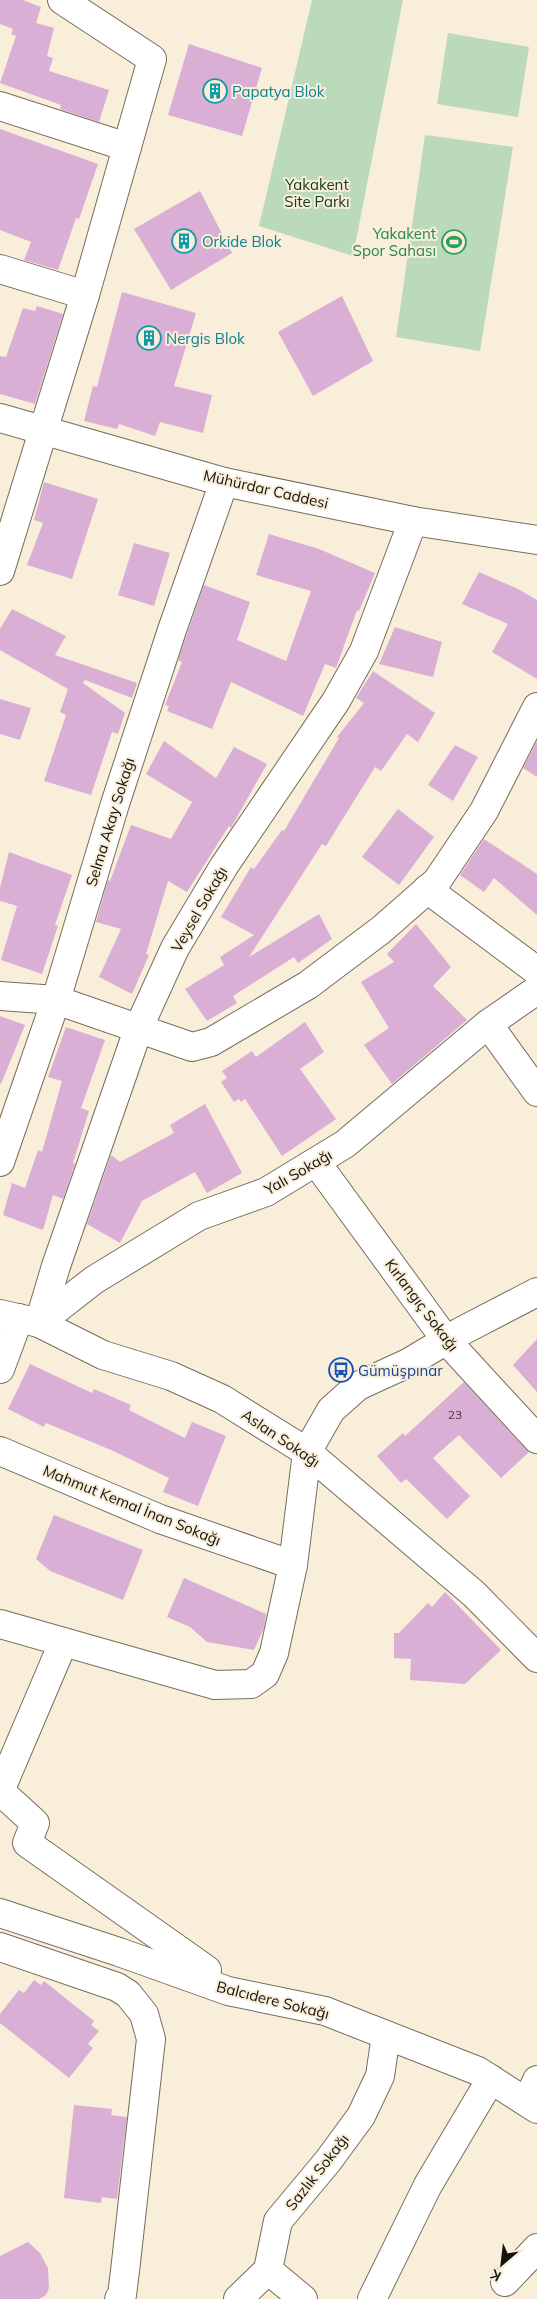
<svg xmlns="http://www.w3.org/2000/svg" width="537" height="2299" viewBox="0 0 537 2299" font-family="Mulish,sans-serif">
<rect width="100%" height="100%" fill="#f8eeda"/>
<!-- green -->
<g fill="#bbdabc">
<polygon points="312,0 403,0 353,256 259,226"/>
<polygon points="448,33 529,47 518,117 437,104"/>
<polygon points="425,135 513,147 480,351 396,337"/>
</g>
<!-- building -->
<g fill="#daafd5">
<polygon points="0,0 23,0 41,7 36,23 54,28 47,56 53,58 49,71 109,90 99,122 60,109 61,105 0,83 16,36 11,34 13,29 0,24"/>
<polygon points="189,44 262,68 242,136 168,115"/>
<polygon points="0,129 98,164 79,219 76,218 58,270 24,260 31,242 0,230"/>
<polygon points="200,191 232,253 171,290 134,229"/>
<polygon points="122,292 196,313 174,386 212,395 203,433 160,422 155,436 119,424 117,429 84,421 93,386 97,387"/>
<polygon points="342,296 373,361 313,396 278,332"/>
<polygon points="37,306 63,314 35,404 0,394 0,356 6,357 23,308 35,311"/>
<polygon points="44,482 98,499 72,579 27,565 43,523 34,520"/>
<polygon points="269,534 319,549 375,573 359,611 357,610 336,668 325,664 303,716 231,682 212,729 167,711 169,706 165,705 182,662 178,660 204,585 250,602 237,640 286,661 311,591 256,575"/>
<polygon points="134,543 170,553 154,606 118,595"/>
<polygon points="479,572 518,589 537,600 537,679 492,652 508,624 462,604"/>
<polygon points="12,609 66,636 55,655 137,683 132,698 85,680 86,678 83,683 125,713 118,734 112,732 91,795 44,781 66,715 60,712 68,689 0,650 0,629"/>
<polygon points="395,627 442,642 433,677 379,664"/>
<polygon points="373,671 435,713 418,742 407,734 381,771 375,767 326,846 322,844 249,957 319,914 332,939 298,963 294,957 233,996 237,1003 207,1021 185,989 224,965 220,957 254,935 221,917 251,867 254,869 282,830 284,831 339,738 337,737 364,703 356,698"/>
<polygon points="0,699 31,708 20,740 0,734"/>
<polygon points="164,741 216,778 234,747 267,764 233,824 231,828 229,826 187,892 168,881 146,954 149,955 132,994 99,977 121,929 96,922 108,880 110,881 131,825 171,839 192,802 146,774"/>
<polygon points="537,741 537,777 523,768"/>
<polygon points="455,745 478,757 453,801 428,785"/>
<polygon points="398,809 434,837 399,885 362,857"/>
<polygon points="484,839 537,874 537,915 494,878 484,892 460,875"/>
<polygon points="9,852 72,875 55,925 58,926 42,974 1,960 17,906 0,901 0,888"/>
<polygon points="416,924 451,967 433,986 467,1020 392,1084 364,1045 389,1028 361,982 394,962 387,954"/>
<polygon points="0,1016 25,1025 1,1084 0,1084"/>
<polygon points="305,1022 324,1052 300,1069 336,1119 282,1156 245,1099 241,1102 239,1099 234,1102 221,1082 227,1078 222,1071 252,1051 256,1057"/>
<polygon points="66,1027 105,1040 81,1108 89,1111 73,1163 75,1164 63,1199 53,1195 43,1230 3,1215 12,1183 25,1188 38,1150 42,1152 62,1081 48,1077"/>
<polygon points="205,1104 242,1173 207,1193 195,1172 142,1201 120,1243 87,1224 111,1155 120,1162 174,1133 170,1125"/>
<polygon points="537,1339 537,1392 513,1365"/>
<polygon points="30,1364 92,1393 94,1389 131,1405 129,1410 185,1438 192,1422 226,1436 198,1506 163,1492 169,1478 111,1450 46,1423 44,1427 8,1409"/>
<polygon points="464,1382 529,1452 501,1478 459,1435 433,1458 470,1496 447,1519 406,1479 401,1483 377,1456 403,1433 405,1436"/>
<polygon points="54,1515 143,1550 123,1600 50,1571 36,1559"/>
<polygon points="184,1578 266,1614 264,1628 254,1650 207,1642 190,1627 167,1617"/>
<polygon points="445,1592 501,1650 465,1684 410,1680 411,1659 394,1658 394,1633 399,1633 428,1603 432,1607"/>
<polygon points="34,1980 41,1985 44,1981 94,2021 91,2025 99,2031 88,2044 93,2048 69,2078 0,2023 0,2014 19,1990 24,1993"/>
<polygon points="74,2105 112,2109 111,2115 127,2117 117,2199 102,2197 101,2203 64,2198"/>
<polygon points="28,2242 40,2253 48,2268 49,2288 46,2295 39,2299 0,2299 0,2256"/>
</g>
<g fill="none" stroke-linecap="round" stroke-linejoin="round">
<!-- minor casing -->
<g stroke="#766e5c" stroke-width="30">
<g id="minor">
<polyline points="0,106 127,147"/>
<polyline points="0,269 85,295"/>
<polyline points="0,418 224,482 413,521 537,540"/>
<polyline points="0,571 85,295 152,59 62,0"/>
<polyline points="427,889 537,971"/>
<polyline points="0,996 56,1000 192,1047 211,1042 308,985 381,930 437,881 484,811 537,707"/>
<polyline points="488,1024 537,1092"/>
<polyline points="0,1162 56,1000 115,804 172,630 224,482"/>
<polyline points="316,1162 446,1340 537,1439"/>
<polyline points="0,1314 39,1323 103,1355 171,1376 222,1399 307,1452 474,1594 537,1658"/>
<polyline points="39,1323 56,1266 139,1027 175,948 224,866 336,701 364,651 413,521"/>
<polyline points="39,1323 94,1280 199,1216 266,1192 345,1144 488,1024 537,990"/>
<polyline points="0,1369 19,1318"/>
<polyline points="0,1451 160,1519 293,1565"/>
<polyline points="0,1624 215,1685 251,1684 265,1674 274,1653 293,1565 307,1452 331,1410 358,1386 408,1363 460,1332 537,1292"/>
<polyline points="63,1643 0,1791 35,1823 27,1843 207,1970 204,1981"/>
<polyline points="0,1913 119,1952 228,1991 325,2011 478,2071 537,2109"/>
<polyline points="0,1947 117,1987 128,1994 144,2014 151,2039 125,2271 122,2295 119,2299"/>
<polyline points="527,2102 537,2080"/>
<polyline points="505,2282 537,2248"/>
<polyline points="238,2299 268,2270"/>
<polyline points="303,2299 268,2270 278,2221 328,2161 361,2116 380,2076 386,2035"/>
<polyline points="372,2299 428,2185 491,2079"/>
</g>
</g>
<!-- minor -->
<use href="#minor" stroke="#fff" stroke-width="28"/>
</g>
<!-- icons -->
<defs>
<g id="building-ring" transform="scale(1.25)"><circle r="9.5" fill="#f8eeda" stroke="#0f9aa8" stroke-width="1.5"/><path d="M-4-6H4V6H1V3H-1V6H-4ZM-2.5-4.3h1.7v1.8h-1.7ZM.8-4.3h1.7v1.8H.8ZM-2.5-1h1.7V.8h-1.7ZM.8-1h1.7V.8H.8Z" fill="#0f9aa8"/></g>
<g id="stadium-ring" transform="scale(1.25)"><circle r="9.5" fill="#f8eeda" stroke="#2e9e5b" stroke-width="1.5"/><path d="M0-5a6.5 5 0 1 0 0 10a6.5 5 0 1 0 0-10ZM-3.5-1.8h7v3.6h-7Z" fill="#2e9e5b"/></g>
<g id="bus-ring" transform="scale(1.25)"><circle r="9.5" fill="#f8eeda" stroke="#1a4fb4" stroke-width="1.5"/><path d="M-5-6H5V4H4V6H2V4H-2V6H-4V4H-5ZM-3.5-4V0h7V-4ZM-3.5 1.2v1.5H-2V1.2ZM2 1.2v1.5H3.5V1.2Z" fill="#1a4fb4"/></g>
</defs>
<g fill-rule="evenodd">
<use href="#building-ring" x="215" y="91"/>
<use href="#building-ring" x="184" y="241"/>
<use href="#stadium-ring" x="454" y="242"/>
<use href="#building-ring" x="149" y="338"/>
<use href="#bus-ring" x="341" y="1370"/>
</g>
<g text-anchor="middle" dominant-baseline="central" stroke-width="4" stroke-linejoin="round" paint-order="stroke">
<!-- number labels -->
<g font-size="12" fill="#473a3e">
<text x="455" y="1414">23</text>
</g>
<!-- culture labels -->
<g font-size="15" fill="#0d838f" stroke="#f8eeda" text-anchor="start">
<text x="232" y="91">Papatya Blok</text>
<text x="202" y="241">Orkide Blok</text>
<text x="166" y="338">Nergis Blok</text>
</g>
<!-- park labels -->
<g font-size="15" fill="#0e3c16" stroke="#f8eeda">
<text x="317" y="184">Yakakent<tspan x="317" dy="17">Site Parkı</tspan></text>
</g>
<!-- leisure labels -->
<g font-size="15" fill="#27864d" stroke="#f8eeda" text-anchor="end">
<text x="436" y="233">Yakakent<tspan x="436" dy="17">Spor Sahası</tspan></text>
</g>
<!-- street labels -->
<g font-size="15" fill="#16130c" stroke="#f8eeda">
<text transform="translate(266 489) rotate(13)">Mühürdar Caddesi</text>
<text transform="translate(110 822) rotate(-73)">Selma Akay Sokağı</text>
<text transform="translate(199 909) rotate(-60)">Veysel Sokağı</text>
<text transform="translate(298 1172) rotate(-30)">Yalı Sokağı</text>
<text transform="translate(422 1305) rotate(53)">Kırlangıç Sokağı</text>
<text transform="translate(281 1438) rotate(34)">Aslan Sokağı</text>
<text transform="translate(132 1505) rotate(22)">Mahmut Kemal İnan Sokağı</text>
<text transform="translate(273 2000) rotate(14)">Balcıdere Sokağı</text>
<text transform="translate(317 2172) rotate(-52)">Sazlık Sokağı</text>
</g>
<!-- transit labels -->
<g font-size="15" fill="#164399" stroke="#f8eeda" text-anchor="start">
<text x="358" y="1370">Gümüşpınar</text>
</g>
</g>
<!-- north arrow -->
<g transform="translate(502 2264) rotate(208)" stroke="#f8eeda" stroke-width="4" paint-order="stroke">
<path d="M0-4L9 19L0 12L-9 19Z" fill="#16130c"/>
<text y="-8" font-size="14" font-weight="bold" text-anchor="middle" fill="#16130c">K</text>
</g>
</svg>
